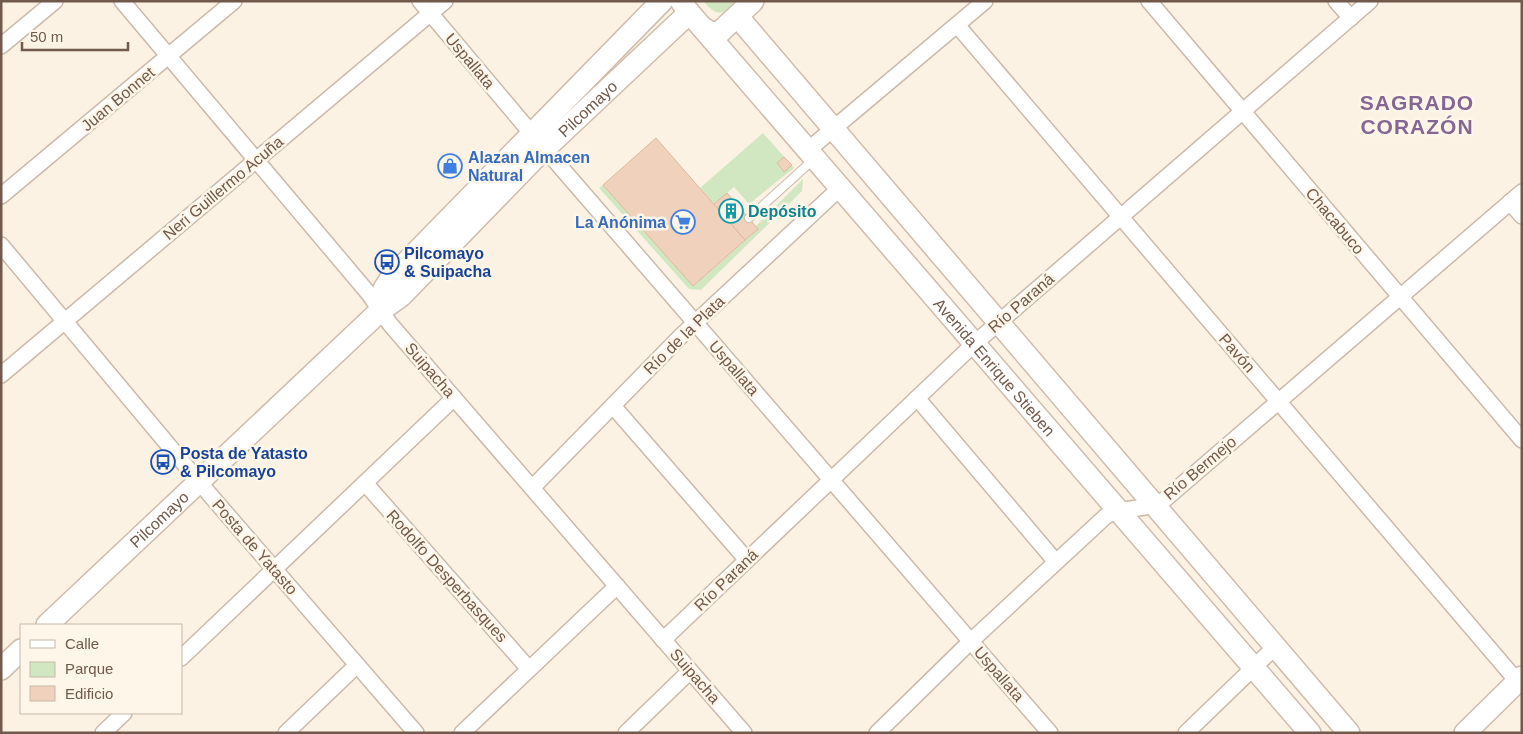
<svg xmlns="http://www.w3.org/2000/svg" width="1523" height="734" viewBox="0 0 1523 734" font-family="Helvetica,sans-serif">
<rect width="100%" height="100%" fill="#fbf2e3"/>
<!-- green -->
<g fill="#d0e7c2">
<path d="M703 1H736C721 16 718 17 703 1Z"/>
<polygon points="763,133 794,168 749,204 734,187 714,204 700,188"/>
<polygon points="803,179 802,191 701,290 689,289 599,188 603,185 693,286 758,229 756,226"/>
</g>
<!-- building -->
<g fill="#efd1bc" stroke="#e0b89d">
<polygon points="656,138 745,240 693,286 603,185"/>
<polygon points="784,157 792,165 784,172 777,163"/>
<polygon points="727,193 758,229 745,240 714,204"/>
</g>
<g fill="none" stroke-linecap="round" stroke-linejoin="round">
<!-- lane casing -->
<g stroke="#cbbaaa" stroke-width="10">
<polyline id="lane" points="749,218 814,159"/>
</g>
<!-- street casing -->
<g stroke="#cbbaaa" stroke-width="18">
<g id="street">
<polyline points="122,1 369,294 390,324 744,733"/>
<polyline points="420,1 532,134 1050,733"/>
<polyline points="1149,1 1522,440"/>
<polyline points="1336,1 1351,18"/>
<polyline points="957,25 1517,681"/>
<polyline points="1,46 55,1"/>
<polyline points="808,150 985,1"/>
<polyline points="1,196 234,1"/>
<polyline points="1510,202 1522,216"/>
<polyline points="1,245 211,496 416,733"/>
<polyline points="1,375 445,1"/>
<polyline points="917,398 1056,562"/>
<polyline points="613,406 747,560"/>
<polyline points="365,483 529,669"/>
<polyline points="532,488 681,336 840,188"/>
<polyline points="663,640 975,343 1370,1"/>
<polyline points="181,658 454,398"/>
<polyline points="103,733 124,713"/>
<polyline points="286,733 357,665"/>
<polyline points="462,733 617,586"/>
<polyline points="626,733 690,671"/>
<path d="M877 733 971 641 1106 516C1123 506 1146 511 1163 501L1522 192"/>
<polyline points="1186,733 1275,647"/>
</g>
</g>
<!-- secondary casing -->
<g stroke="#d0bcab" stroke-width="24">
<g id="secondary">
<path id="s1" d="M681 1 687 10 1310 733"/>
<polyline points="738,17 1349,733"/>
<polyline points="703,28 711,33 720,32 753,1"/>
<polyline points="380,311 384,289 391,278 662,1"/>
<path id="s2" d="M47 625 380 311 401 296 536 157 689 13"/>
<polyline points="1,669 21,650"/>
<polyline points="1465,733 1522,677"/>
</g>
</g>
<!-- lane -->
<use href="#lane" stroke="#fff" stroke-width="8"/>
<!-- street -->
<use href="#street" stroke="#fff" stroke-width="15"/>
<!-- secondary -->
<use href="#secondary" stroke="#fff" stroke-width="21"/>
</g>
<!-- icons -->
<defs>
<g id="shop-ring" transform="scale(1.25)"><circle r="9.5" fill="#fef6e9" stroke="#3f7fe0" stroke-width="1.5"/><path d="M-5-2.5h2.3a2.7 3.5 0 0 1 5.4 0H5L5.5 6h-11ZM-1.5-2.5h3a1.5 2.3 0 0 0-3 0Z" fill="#3f7fe0"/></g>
<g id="building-ring" transform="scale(1.25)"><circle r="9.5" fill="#fef6e9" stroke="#0f9aa8" stroke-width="1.5"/><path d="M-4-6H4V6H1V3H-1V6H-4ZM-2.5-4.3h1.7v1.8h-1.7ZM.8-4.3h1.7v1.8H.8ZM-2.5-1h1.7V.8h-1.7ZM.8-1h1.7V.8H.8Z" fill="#0f9aa8"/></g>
<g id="supermarket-ring" transform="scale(1.25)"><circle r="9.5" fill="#fef6e9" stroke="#3f7fe0" stroke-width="1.5"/><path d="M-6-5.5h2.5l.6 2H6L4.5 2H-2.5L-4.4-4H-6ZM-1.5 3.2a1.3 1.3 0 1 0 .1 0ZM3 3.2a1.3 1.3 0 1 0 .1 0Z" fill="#3f7fe0"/></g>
<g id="bus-ring" transform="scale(1.25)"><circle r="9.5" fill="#fef6e9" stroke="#1a4fb4" stroke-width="1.5"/><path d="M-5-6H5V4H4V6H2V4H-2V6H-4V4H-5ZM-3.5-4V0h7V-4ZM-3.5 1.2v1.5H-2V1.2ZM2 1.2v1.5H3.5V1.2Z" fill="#1a4fb4"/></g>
</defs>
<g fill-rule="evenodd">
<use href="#shop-ring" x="450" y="166"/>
<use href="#building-ring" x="731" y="211"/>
<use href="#supermarket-ring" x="683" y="222"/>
<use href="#bus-ring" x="387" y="262"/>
<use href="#bus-ring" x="163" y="462"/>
</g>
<g text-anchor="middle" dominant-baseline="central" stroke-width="5" stroke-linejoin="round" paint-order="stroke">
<!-- street labels -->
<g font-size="16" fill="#71594b" stroke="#fef6e9">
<text transform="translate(470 61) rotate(50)">Uspallata</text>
<text transform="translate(118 99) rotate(-40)">Juan Bonnet</text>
<text stroke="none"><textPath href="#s2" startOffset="748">Pilcomayo</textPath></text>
<text transform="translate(223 188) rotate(-40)">Neri Guillermo Acuña</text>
<text transform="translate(1335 221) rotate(50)">Chacabuco</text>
<text transform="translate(1021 303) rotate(-41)">Río Paraná</text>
<text transform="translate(684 335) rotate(-44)">Río de la Plata</text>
<text transform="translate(1237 353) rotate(49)">Pavón</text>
<text stroke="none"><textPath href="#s1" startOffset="482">Avenida Enrique Stieben</textPath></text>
<text transform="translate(734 368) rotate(49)">Uspallata</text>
<text transform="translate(430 370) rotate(49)">Suipacha</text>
<text transform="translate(1200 468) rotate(-40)">Río Bermejo</text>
<text stroke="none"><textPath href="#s2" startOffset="154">Pilcomayo</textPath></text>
<text transform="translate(255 547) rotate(49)">Posta de Yatasto</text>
<text transform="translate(447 576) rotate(48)">Rodolfo Desperbasques</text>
<text transform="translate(726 580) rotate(-44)">Río Paraná</text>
<text transform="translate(999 674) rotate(49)">Uspallata</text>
<text transform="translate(695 676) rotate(49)">Suipacha</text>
</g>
<!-- shop labels -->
<g font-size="16" font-weight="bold" fill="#366cbe" stroke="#fef6e9" text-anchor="start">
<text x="468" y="157">Alazan Almacen<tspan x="468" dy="18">Natural</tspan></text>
<text x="666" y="222" text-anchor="end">La Anónima</text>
</g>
<!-- culture labels -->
<g font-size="16" font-weight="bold" fill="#0d838f" stroke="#fef6e9" text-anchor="start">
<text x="748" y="211">Depósito</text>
</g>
<!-- transit labels -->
<g font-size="16" font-weight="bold" fill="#164399" stroke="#fef6e9" text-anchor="start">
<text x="404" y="253">Pilcomayo<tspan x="404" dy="18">&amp; Suipacha</tspan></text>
<text x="180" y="453">Posta de Yatasto<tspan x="180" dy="18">&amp; Pilcomayo</tspan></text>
</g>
<!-- district labels -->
<g font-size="21" font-weight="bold" letter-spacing="1" fill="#866694" stroke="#fef6e9">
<text x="1417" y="102">SAGRADO<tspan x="1417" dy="24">CORAZÓN</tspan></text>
</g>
</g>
<!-- border -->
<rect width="1523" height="734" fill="none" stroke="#71594b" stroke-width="5"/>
<!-- legend -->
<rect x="20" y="624" width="162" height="90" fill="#fef6e9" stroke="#c6b7aa"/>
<rect x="30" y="640" width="25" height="8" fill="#ffffff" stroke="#c6b7aa"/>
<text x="65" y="649" font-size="15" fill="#71594b">Calle</text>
<rect x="30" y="662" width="25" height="15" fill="#d0e7c2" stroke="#c6b7aa"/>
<text x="65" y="674" font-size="15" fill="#71594b">Parque</text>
<rect x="30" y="686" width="25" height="15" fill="#efd1bc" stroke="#c6b7aa"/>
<text x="65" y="699" font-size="15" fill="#71594b">Edificio</text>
<!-- scale -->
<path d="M22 42v8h106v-8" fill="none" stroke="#71594b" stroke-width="2.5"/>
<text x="30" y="42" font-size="15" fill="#71594b" stroke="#fef6e9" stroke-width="4" paint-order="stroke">50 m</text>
</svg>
